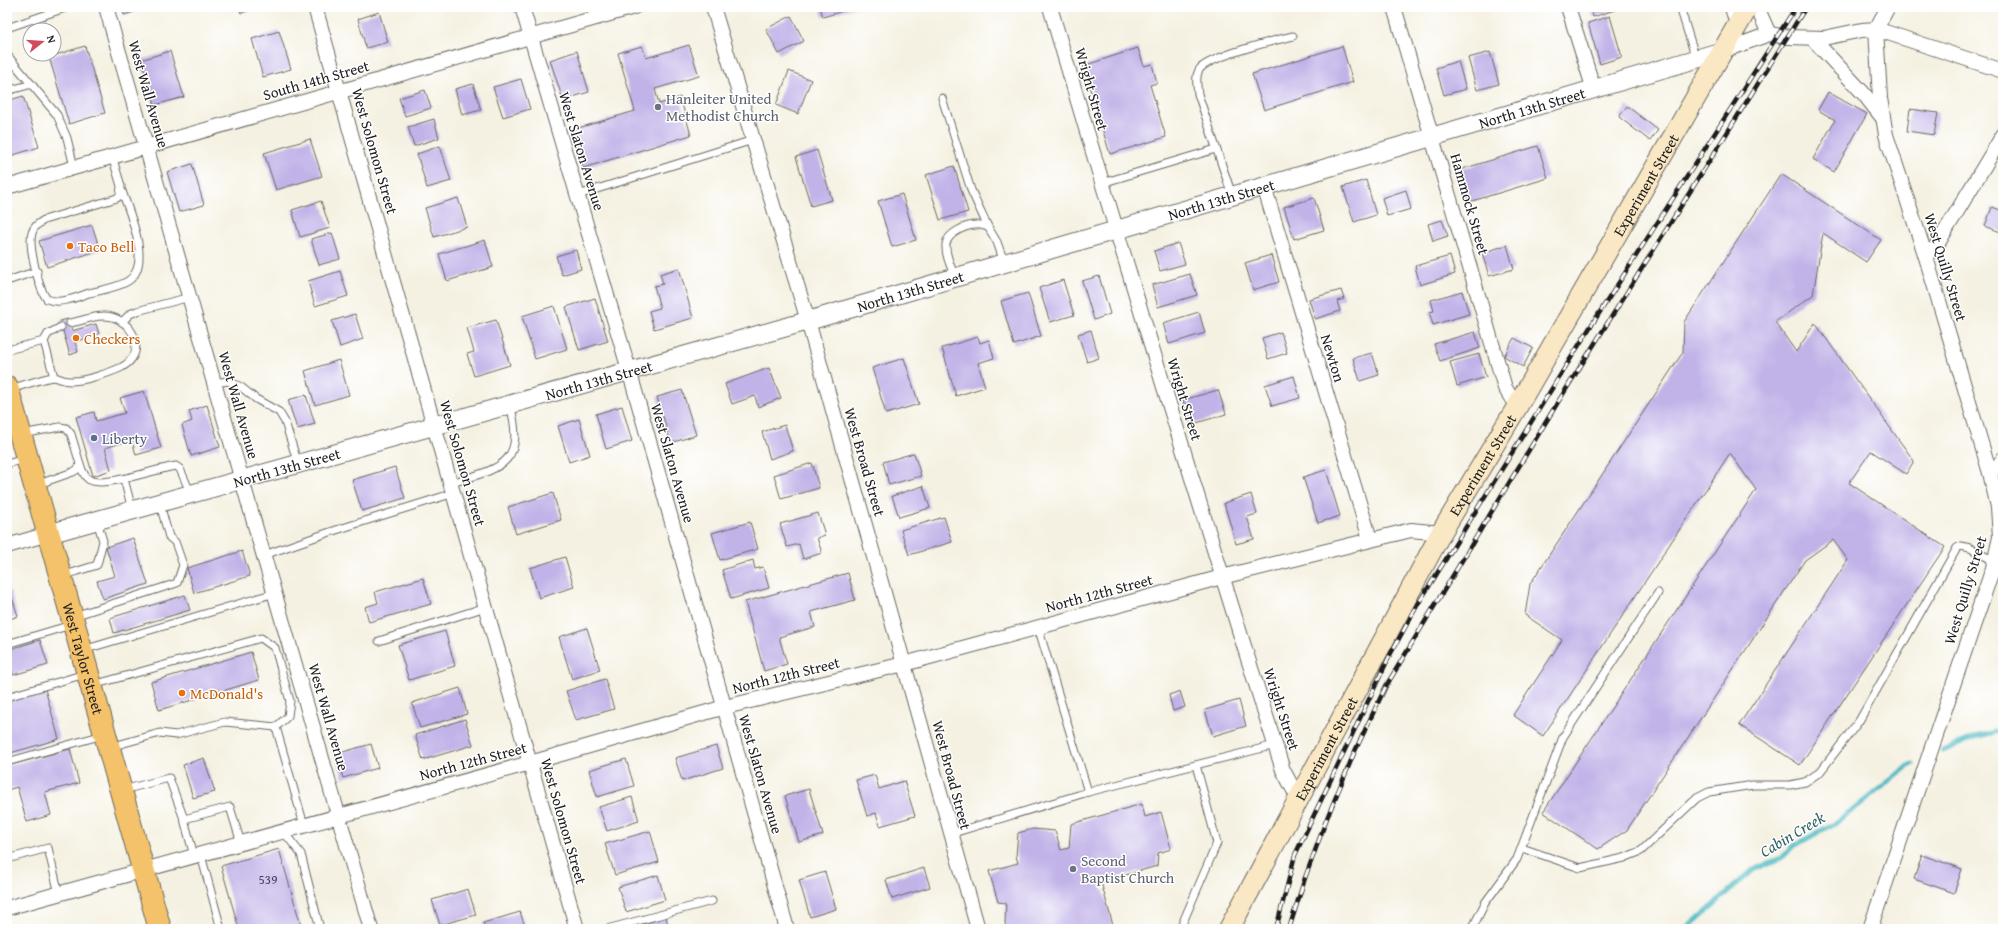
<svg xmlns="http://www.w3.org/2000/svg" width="2010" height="936" viewBox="0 0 2010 936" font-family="'Gentium Book Plus',serif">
<rect width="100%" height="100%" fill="#fff"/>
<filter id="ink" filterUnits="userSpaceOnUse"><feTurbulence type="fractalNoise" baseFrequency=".025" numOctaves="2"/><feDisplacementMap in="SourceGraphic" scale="8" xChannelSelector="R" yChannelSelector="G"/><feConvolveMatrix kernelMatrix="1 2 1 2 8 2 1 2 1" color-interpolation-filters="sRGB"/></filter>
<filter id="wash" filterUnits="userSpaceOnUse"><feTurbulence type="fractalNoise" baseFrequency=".012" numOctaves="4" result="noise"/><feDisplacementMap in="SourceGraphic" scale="16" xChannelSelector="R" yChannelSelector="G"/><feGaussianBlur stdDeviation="0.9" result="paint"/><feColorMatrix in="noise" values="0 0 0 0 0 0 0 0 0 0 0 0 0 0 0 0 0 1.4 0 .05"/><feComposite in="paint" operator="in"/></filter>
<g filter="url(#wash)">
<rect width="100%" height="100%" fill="#f5f1e2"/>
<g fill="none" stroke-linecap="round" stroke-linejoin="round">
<!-- stream -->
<g stroke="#4bb9c2" stroke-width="5">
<polyline points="1943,751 1975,737 2003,730"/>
<polyline points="1686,929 1753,870 1783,857 1792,847 1840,820 1907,767 1913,764"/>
</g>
</g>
<g id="blocks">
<!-- building -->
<g fill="#c1b2e8">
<polygon points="122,7 150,7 124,15"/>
<polygon points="239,7 259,7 241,13"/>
<polygon points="820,7 856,7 823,17"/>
<polygon points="1590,7 1624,7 1593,17"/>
<polygon points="379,12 388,42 366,48 358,19"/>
<polygon points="791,16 804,41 779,54 766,29"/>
<polygon points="1610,16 1622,57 1600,64 1588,23"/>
<polygon points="279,31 291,69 263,77 252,39"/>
<polygon points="689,45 699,76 655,89 659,104 680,97 691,135 583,168 572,130 635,111 618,53 642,46 646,58"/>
<polygon points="85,46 105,113 69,124 49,57"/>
<polygon points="1342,46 1353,82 1264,110 1252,74"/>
<polygon points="1138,48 1144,66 1152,64 1157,83 1150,85 1166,137 1110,154 1083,66"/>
<polygon points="170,51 184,97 155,105 141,60"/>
<polygon points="577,51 589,92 563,100 550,60"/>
<polygon points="1490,52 1499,84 1477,90 1468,58"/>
<polygon points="1458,61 1466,89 1444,95 1436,68"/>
<polygon points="789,71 811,80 798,114 776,105"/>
<polygon points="521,79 530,109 503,117 493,87"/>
<polygon points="473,84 481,110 462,115 455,89"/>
<polygon points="425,90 431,108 405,116 399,98"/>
<polygon points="1828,92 1867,114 1834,172 1813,159 1835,120 1818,110"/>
<polygon points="23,96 39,147 7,157 7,101"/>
<polygon points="1627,106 1658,130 1650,141 1619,117"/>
<polygon points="1910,109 1938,113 1934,135 1907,131"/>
<polygon points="434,119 439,138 414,146 408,127"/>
<polygon points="310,139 322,176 276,190 264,153"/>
<polygon points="440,146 451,181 427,188 417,154"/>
<polygon points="1538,146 1548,178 1469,202 1459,170"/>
<polygon points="817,150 832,200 811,206 796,157"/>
<polygon points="192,164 204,205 179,212 167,172"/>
<polygon points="954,166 968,212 940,220 926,175"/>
<polygon points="1781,174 1881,240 1866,262 1823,233 1813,295 1775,322 1796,352 1815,323 1914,461 1906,474 1871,451 1849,483 1945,547 1800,765 1739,725 1848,560 1833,540 1805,560 1627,830 1598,849 1543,812 1756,490 1730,453 1543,736 1513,715 1562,640 1525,615 1530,584 1683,352 1684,322"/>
<polygon points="1366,180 1376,215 1354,222 1343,187"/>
<polygon points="1406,190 1411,209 1387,216 1382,198"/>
<polygon points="902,194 916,240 892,247 878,201"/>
<polygon points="458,198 467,227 434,237 425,208"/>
<polygon points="1314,198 1324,230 1294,239 1284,207"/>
<polygon points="321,201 330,228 300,237 292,210"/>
<polygon points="1992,207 2003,211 2003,233 1985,226"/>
<polygon points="1442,220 1448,236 1433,241 1428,224"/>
<polygon points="92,225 100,250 47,267 39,241"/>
<polygon points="332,233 340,259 319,265 311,239"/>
<polygon points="485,240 493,267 447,281 439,254"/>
<polygon points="1178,243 1185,264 1160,271 1154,251"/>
<polygon points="1507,245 1514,269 1489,276 1482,253"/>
<polygon points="576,250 581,269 562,275 556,256"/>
<polygon points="1271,255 1279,282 1253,290 1245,263"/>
<polygon points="1450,256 1455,274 1420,285 1415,266"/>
<polygon points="679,268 693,318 654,329 649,311 660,308 654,286 663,284 660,274"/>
<polygon points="340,271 348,296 315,306 308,281"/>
<polygon points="1190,274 1197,295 1158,307 1152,285"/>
<polygon points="1099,276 1110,314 1094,320 1082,281"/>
<polygon points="1063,280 1074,315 1050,322 1039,288"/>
<polygon points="1341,290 1344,299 1337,301 1340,311 1315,319 1309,299"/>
<polygon points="1462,291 1469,314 1433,325 1429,312 1434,311 1431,300"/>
<polygon points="1028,293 1041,336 1014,345 1001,301"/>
<polygon points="595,298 608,341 579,350 566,307"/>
<polygon points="554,306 567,349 535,359 522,316"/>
<polygon points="1199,312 1205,333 1169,344 1163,323"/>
<polygon points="355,314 363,339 340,347 332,321"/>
<polygon points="68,319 72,331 96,324 99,334 75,342 78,352 70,355 60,321"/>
<polygon points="496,320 510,365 474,376 467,354 474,352 467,328"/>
<polygon points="1091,330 1099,358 1087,362 1078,334"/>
<polygon points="1281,332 1287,353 1268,359 1262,338"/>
<polygon points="1475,332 1480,348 1440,361 1434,344"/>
<polygon points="978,337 980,343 989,340 994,358 978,363 985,387 956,396 942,348"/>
<polygon points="1514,338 1533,348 1523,367 1504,356"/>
<polygon points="1372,353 1379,375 1360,381 1353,358"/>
<polygon points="1479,354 1486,377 1457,386 1450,362"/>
<polygon points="904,358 919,404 886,414 872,368"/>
<polygon points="339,360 349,395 315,405 305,371"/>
<polygon points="769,368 781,398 758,407 755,396 732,404 725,384"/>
<polygon points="1294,376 1300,398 1272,406 1265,385"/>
<polygon points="682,390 696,435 671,443 657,397"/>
<polygon points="1218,390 1226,414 1190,425 1183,400"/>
<polygon points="144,391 161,448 136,455 132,440 105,448 111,470 93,476 76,417 94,412 96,421 125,413 120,398"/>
<polygon points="306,395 315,424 297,429 288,400"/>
<polygon points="207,405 220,447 191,456 182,425 192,421 189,411"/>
<polygon points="622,406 632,441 606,449 596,414"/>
<polygon points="579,419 590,455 569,462 558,426"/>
<polygon points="785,425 793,451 770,459 762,432"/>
<polygon points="914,453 921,476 889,485 883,462"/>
<polygon points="812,463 819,488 781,499 774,475"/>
<polygon points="395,467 405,498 362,511 352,480"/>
<polygon points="1326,470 1340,516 1318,523 1303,477"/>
<polygon points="923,486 930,508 899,517 892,496"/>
<polygon points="553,493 561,520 516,534 508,507"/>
<polygon points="1251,494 1257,514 1247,517 1254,539 1236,544 1224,503"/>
<polygon points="818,513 825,535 817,538 822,553 803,559 799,544 787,547 780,524"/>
<polygon points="944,517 952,542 909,555 901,530"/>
<polygon points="750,522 758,549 720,560 712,533"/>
<polygon points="133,538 148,584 103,599 97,581 115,576 106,547"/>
<polygon points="242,551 250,576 194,593 187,568"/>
<polygon points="565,557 574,587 539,598 530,568"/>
<polygon points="753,560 755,569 763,567 769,588 731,599 722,570"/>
<polygon points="848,573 855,600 811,612 815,627 779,637 787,664 764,671 745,602"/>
<polygon points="423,578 431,604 369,622 365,607 378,603 375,592"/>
<polygon points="10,591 18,616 7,620 7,592"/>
<polygon points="185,595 190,610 114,633 110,618"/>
<polygon points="587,628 600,670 572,679 559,637"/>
<polygon points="445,631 455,666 409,680 398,645"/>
<polygon points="40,640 48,665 13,675 7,650"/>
<polygon points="251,652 259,680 159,710 151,682"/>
<polygon points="605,679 614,709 576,720 566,691"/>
<polygon points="460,688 467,714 420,728 412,703"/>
<polygon points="45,689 59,739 7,754 7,699"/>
<polygon points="1180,691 1185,707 1173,711 1169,695"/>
<polygon points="1239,700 1246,726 1213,736 1205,710"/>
<polygon points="465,719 473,745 423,760 415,735"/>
<polygon points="371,744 378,768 343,778 336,754"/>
<polygon points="716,746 723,768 682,781 675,758"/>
<polygon points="70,749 79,783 45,792 51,815 27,822 17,787 7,790 7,766"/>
<polygon points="204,758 215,792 193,798 183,765"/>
<polygon points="626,759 634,786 597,797 589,770"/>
<polygon points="875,775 879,789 904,781 915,816 880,826 876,813 867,816 856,780"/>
<polygon points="809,789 823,835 799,842 785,796"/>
<polygon points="632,797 639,821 607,831 599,807"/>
<polygon points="1142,804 1145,817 1161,812 1171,849 1158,853 1157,866 1101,882 1114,929 1006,929 1005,922 1006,903 998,902 989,871 1018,863 1016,856 1018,833 1033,829 1055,831 1061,850 1069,848 1071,824"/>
<polygon points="650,831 659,862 615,875 605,844"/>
<polygon points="279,849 302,929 239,929 221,866"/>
<polygon points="1922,855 1962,869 1954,893 1914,879"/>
<polygon points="924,868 930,887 892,899 886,880"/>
<polygon points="825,872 836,909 810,917 799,880"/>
<polygon points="658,875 665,900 626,912 618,887"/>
<polygon points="468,889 476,915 440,925 432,900"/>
<polygon points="520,912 526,929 485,929 483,923"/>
<polygon points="666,917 669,929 628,929"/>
</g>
</g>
</g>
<g filter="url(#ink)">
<use href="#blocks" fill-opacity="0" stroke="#686761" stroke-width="1"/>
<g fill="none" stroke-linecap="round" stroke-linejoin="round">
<!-- service casing -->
<g stroke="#686761" stroke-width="9">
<g id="service">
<polyline points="1680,7 1696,59"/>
<polyline points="1728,7 1734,26"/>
<polyline points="7,28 68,7"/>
<polyline points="7,55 57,115 67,138 74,167"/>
<polyline points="7,91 32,84"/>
<polyline points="942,98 971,190 988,227"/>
<path d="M112 156 121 186 120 195 117 198 44 220C38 224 34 226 32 233 28 246 39 290 47 299 60 305 77 297 89 293 101 290 117 288 128 281 153 265 129 212 122 191"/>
<polyline points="1102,183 1216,149"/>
<polyline points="578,195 753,140"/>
<path d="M1232 195 1198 94C1197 85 1195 77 1199 70 1207 57 1276 40 1293 36"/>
<path d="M955 277C951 267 945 255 946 244 948 233 966 225 976 225 980 224 985 226 988 227L997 242 1004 262"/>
<polyline points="7,281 37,271"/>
<polyline points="122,322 130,314 137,311 190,297"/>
<polyline points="7,350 44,341"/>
<polyline points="54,377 44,341 48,334 61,327"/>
<polyline points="214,383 228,381 241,387 256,399 279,412 285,422 298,464"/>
<path d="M9 389C19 387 46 377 54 377 60 378 65 382 72 381 84 381 110 373 122 367 146 354 136 324 112 317 99 313 83 321 70 323"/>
<polyline points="22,434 60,427 66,428 71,434 80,464 78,469 73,472 36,485"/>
<polyline points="7,464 24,459"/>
<path d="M80 464C82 471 85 479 92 481 111 486 155 469 176 466L180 469 191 494"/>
<polyline points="124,479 132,509"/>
<path d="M451 483C501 468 526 465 510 404"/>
<polyline points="264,555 330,532 454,493"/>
<polyline points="62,576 97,565 103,541 97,521"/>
<polyline points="74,616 177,583 183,565 175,542 169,537 160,504"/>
<polyline points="379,641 486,607"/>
<polyline points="7,644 71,625"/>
<polyline points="83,650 275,593"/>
<polyline points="93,685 261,638 275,648 290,701 288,716 276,727 225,722 176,735 160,733 110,747"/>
<polyline points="7,697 85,674"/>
<polyline points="276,727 304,825"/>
<polyline points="7,762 103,735"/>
<polyline points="123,790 169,778 184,819 230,807 241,843"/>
<polyline points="1088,792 1275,745"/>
<polyline points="184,819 194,856"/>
<polyline points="283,831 301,854 320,929"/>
<polyline points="950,834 1088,792 1038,627"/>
<polyline points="1522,848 1580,868 1624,858 1641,851 1697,798 1709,792 1753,785 1790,785 1805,782 1820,772 1859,721 1957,548 1961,546 1970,548 1994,561"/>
<polyline points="201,855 221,929"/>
<polyline points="7,859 48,848 59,894"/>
<polyline points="607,929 712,901"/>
<polyline points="1180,929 1217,843 1196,765"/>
<polyline points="1472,929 1485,903 1517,859 1563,737 1658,593"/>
</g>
</g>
<!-- minor casing -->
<g stroke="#686761" stroke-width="16">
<g id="minor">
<polyline points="106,7 371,929"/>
<polyline points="315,7 577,929"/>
<polyline points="522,7 629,370 787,929"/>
<polyline points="713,7 808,321 978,929"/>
<path d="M1050 7C1125 262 1203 517 1283 770L1298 798"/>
<polyline points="1394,7 1505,388 1517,407"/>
<polyline points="1568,7 1594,90"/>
<polyline points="1757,7 1769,34"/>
<polyline points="1812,38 1864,94 1882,117"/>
<polyline points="1723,51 1769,34 1788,37 1824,38 1862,30 1876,29 2003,71"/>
<polyline points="1264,186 1370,539"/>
<polyline points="7,187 634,7"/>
<polyline points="1925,254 1935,248 2003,135"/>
<polyline points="1990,473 2000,465 2003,459"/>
<polyline points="7,546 48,534"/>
<polyline points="7,908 530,763 725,707 904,664 1222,577 1411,530 1441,533"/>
<polyline points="1870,929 1993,568 2000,537 1998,507 1990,473 1925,254 1886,135 1880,98 1876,29 1888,7"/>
</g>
</g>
<!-- tertiary casing -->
<g stroke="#686761" stroke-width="20">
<g id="tertiary">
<path id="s1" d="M48 534 808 321 1723 51"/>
</g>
</g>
<!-- secondary casing -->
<g stroke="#686761" stroke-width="22">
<g id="secondary">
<path id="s2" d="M1229 929 1441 533 1517 407 1748 7"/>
</g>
</g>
<!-- primary casing -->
<g stroke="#686761" stroke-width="24">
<g id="primary">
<path id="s3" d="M7 387 160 929"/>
</g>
</g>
<!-- service -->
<use href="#service" stroke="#fff" stroke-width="7"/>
<!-- minor -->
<use href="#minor" stroke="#fff" stroke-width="14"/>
<!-- tertiary -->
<use href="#tertiary" stroke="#fff" stroke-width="18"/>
<!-- secondary -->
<use href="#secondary" stroke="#fae7c3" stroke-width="20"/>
<!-- primary -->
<use href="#primary" stroke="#f3c26a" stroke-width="22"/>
<!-- rail casing -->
<g stroke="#1c1c1c" stroke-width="4.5">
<g id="rail">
<polyline points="1276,929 1295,855 1390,655 1418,604 1589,329 1796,7"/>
<polyline points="1289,929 1305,878 1327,818 1355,751 1386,686 1558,402 1806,7"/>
</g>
</g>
<!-- rail -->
<use href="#rail" stroke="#fff" stroke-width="3" stroke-dasharray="9" stroke-linecap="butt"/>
</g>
</g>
<!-- markers -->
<g fill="#6b7280" stroke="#fff" stroke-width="1.5">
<circle cx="658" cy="107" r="4"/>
<circle cx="1073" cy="869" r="4"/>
</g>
<g fill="#e8710a" stroke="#fff" stroke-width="1.5">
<circle cx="70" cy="246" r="4"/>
<circle cx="76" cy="338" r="4"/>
<circle cx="182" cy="693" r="4"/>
</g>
<circle fill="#5c6f8a" stroke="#fff" stroke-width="1.5" cx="94" cy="438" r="4"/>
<g text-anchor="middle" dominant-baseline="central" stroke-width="3" stroke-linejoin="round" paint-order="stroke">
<!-- number labels -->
<g font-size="13" fill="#45424f">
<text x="268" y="879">539</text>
</g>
<!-- street labels -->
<g font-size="15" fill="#1c1c1c" stroke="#fff">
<text transform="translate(316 80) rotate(-16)">South 14th Street</text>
<text transform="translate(1092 89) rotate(74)">Wright Street</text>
<text transform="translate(149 94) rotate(74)">West Wall Avenue</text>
<text stroke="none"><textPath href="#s1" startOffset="1544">North 13th Street</textPath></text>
<text transform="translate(375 151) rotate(74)">West Solomon Street</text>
<text transform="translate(582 151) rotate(73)">West Slaton Avenue</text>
<text stroke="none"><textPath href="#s2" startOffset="853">Experiment Street</textPath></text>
<text stroke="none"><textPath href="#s1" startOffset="1220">North 13th Street</textPath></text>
<text transform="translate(1470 204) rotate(74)">Hammock Street</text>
<text transform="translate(1946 267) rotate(73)">West Quilly Street</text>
<text stroke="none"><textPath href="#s1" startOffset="896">North 13th Street</textPath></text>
<text transform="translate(1333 358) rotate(73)">Newton</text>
<text stroke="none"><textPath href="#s1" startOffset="572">North 13th Street</textPath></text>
<text transform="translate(1185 399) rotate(73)">Wright Street</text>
<text transform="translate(239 405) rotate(74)">West Wall Avenue</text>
<text transform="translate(865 462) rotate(74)">West Broad Street</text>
<text transform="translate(463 463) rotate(74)">West Solomon Street</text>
<text transform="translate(673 463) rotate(74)">West Slaton Avenue</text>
<text stroke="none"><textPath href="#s2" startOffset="529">Experiment Street</textPath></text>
<text stroke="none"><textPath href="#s1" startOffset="248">North 13th Street</textPath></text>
<text transform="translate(1965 590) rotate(-73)">West Quilly Street</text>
<text transform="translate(1099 593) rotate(-15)">North 12th Street</text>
<text stroke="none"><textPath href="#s3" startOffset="282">West Taylor Street</textPath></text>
<text transform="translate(786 675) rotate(-14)">North 12th Street</text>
<text transform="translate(1282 709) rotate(72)">Wright Street</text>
<text transform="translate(329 717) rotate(74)">West Wall Avenue</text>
<text stroke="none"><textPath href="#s2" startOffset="205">Experiment Street</textPath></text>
<text transform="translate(473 761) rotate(-15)">North 12th Street</text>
<text transform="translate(761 774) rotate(74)">West Slaton Avenue</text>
<text transform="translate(952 775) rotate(75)">West Broad Street</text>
<text transform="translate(564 821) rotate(74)">West Solomon Street</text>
</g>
<!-- worship labels -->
<g font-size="15" fill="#5b616d" stroke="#fff" text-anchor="start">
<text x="666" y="98">Hanleiter United<tspan x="666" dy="17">Methodist Church</tspan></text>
<text x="1081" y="860">Second<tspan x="1081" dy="17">Baptist Church</tspan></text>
</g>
<!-- food labels -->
<g font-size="15" fill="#c56008" stroke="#fff" text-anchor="start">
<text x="78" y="246">Taco Bell</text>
<text x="84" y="338">Checkers</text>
<text x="190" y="693">McDonald's</text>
</g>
<!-- service labels -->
<g font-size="15" fill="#4e5e75" stroke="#fff" text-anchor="start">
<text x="102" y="438">Liberty</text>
</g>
<!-- water labels -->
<g font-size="16" font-style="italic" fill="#316367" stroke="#fff">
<text transform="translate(1792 834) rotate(-31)">Cabin Creek</text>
</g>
</g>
<!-- margin -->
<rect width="2010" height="936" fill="none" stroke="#fff" stroke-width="24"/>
<!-- north arrow -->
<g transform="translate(42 42) rotate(73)"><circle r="19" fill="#ffffff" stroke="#a4a4a4"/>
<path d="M0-3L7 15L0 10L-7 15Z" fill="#d1495b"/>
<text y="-6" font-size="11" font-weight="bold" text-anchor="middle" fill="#1c1c1c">N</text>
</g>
</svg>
